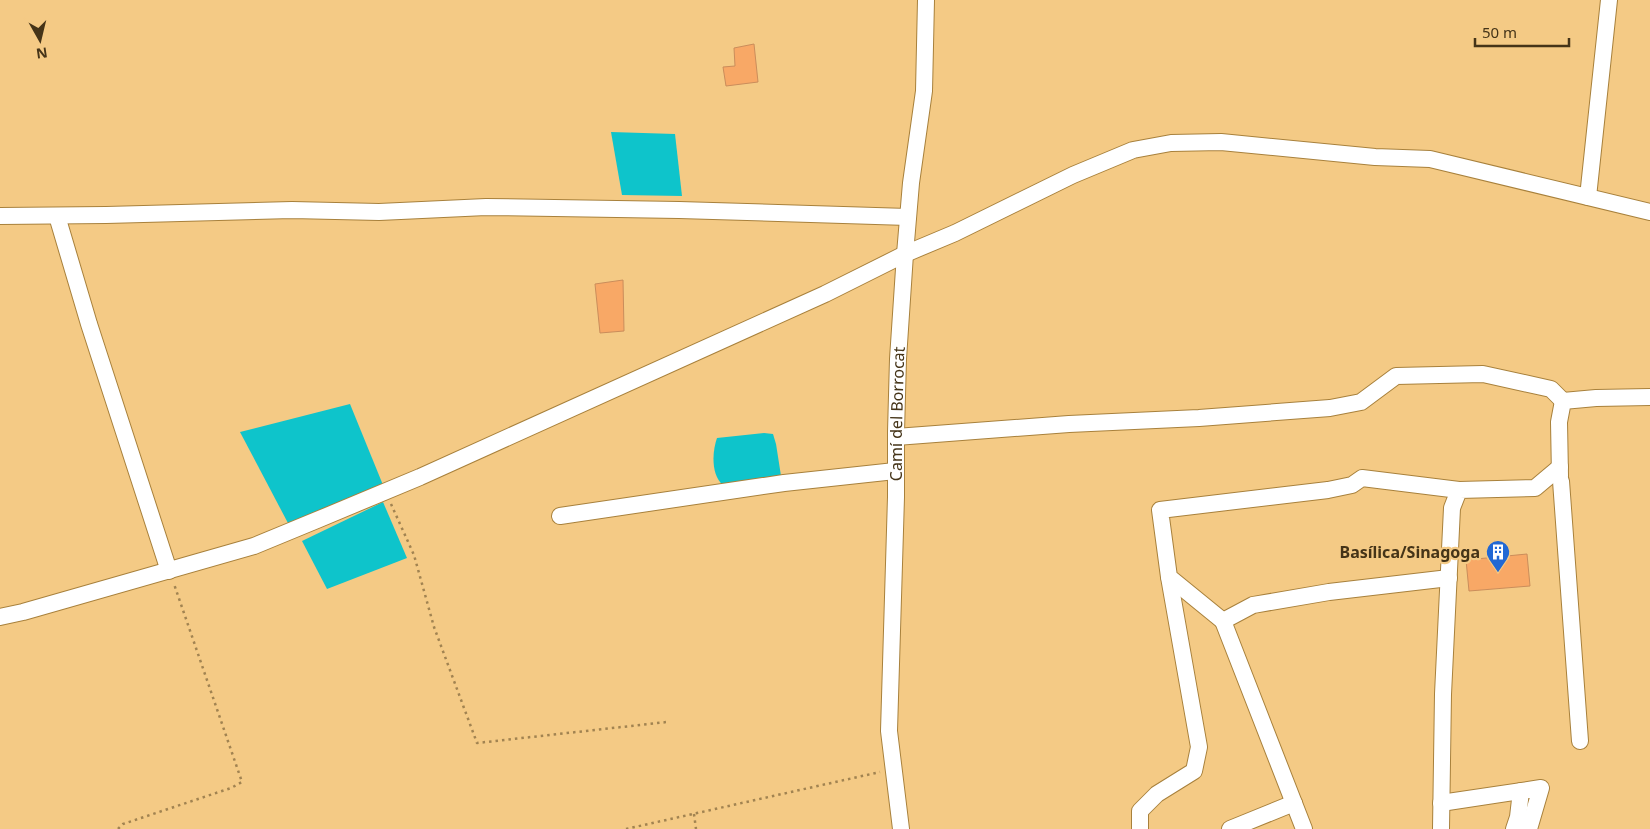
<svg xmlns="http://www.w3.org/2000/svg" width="1650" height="829" viewBox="0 0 1650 829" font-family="'Noto Sans',sans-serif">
<rect width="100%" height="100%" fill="#f4ca85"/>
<!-- water -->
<g fill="#0ec4cb">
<polygon points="611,132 675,134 682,196 622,195"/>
<polygon points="350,404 383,485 289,525 240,432"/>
<path d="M764 433 773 434 776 444 781 476 723 485C711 475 712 452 717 438Z"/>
<polygon points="383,502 407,558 327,589 302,541"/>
</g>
<!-- building -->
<g fill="#f8a866" stroke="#ca8d5b">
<polygon points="754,44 758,82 726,86 723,67 735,66 734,48"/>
<polygon points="623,280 624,331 600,333 595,284"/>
<polygon points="1527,554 1530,586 1469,591 1466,560"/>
</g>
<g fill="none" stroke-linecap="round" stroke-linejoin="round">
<!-- minor casing -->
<g stroke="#a8813c" stroke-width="18">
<g id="minor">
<polyline points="1588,197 1609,0"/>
<polyline points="0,216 106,215 292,210 379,212 486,207 679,210 908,217"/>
<polyline points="57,216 89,324 169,571"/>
<polyline points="896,437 1069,424 1199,418 1330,408 1361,402 1396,376 1483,374 1551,389 1563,401"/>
<polyline points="1560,476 1559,422 1563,401 1596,398 1650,397"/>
<polyline points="1561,481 1580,741"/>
<polyline points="560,516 784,483 895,471"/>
<polyline points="0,617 23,612 254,546 317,520 420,477 825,294 905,254 955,233 1073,175 1133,150 1171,143 1221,142 1375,157 1430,159 1650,212"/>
<polyline points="1223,621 1169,577 1160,510 1328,490 1352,485 1362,478 1459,490"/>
<polyline points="1441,803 1541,788 1529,829"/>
<path id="s1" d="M901 829 889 731 896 497V432L898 359 905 254 911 183 924 91 926 0"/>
<polyline points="1140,829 1140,811 1157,794 1194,771 1199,747 1169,577"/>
<polyline points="1230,829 1294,803"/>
<polyline points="1304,829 1223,621 1253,605 1329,592 1449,578"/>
<polyline points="1441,829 1443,694 1452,508 1459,490 1535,488 1560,467"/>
<polyline points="1514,829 1518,817 1521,791"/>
</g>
</g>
<!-- path -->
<g stroke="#a18351" stroke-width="2.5" stroke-dasharray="2.5 4" stroke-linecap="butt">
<polyline points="391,504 414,555 434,627 477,743 667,722"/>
<polyline points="694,814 696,829"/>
<polyline points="118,829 123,824 231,788 242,782 174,584"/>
<polyline points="626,829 880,772"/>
</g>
<!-- minor -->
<use href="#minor" stroke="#fff" stroke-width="16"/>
</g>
<!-- icons -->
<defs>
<g id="building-pin" transform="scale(1.25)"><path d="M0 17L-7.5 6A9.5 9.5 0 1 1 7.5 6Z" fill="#2168d4" stroke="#f4ca85"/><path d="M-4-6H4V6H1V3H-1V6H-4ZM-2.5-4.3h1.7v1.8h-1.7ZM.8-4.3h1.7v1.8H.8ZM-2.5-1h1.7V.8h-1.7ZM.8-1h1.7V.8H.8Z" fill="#fff"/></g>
</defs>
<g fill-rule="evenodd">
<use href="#building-pin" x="1498" y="552"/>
</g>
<g text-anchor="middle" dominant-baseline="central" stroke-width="4.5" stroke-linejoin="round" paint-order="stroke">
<!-- street labels -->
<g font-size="16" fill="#453418" stroke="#f4ca85">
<text stroke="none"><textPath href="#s1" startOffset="416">Camí del Borrocat</textPath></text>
</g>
<!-- poi labels -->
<g font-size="16" font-weight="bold" fill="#453418" stroke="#f4ca85" text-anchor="end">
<text x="1480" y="552">Basílica/Sinagoga</text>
</g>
</g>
<!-- north arrow -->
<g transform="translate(40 40) rotate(172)" stroke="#f4ca85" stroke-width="4" paint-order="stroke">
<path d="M0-4L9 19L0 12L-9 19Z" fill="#453418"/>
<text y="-8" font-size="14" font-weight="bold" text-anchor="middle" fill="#453418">N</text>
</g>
<!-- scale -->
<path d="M1475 38v8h94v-8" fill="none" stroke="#453418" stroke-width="2.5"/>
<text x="1482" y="38" font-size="15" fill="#453418" stroke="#f4ca85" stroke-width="4" paint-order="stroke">50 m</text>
</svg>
